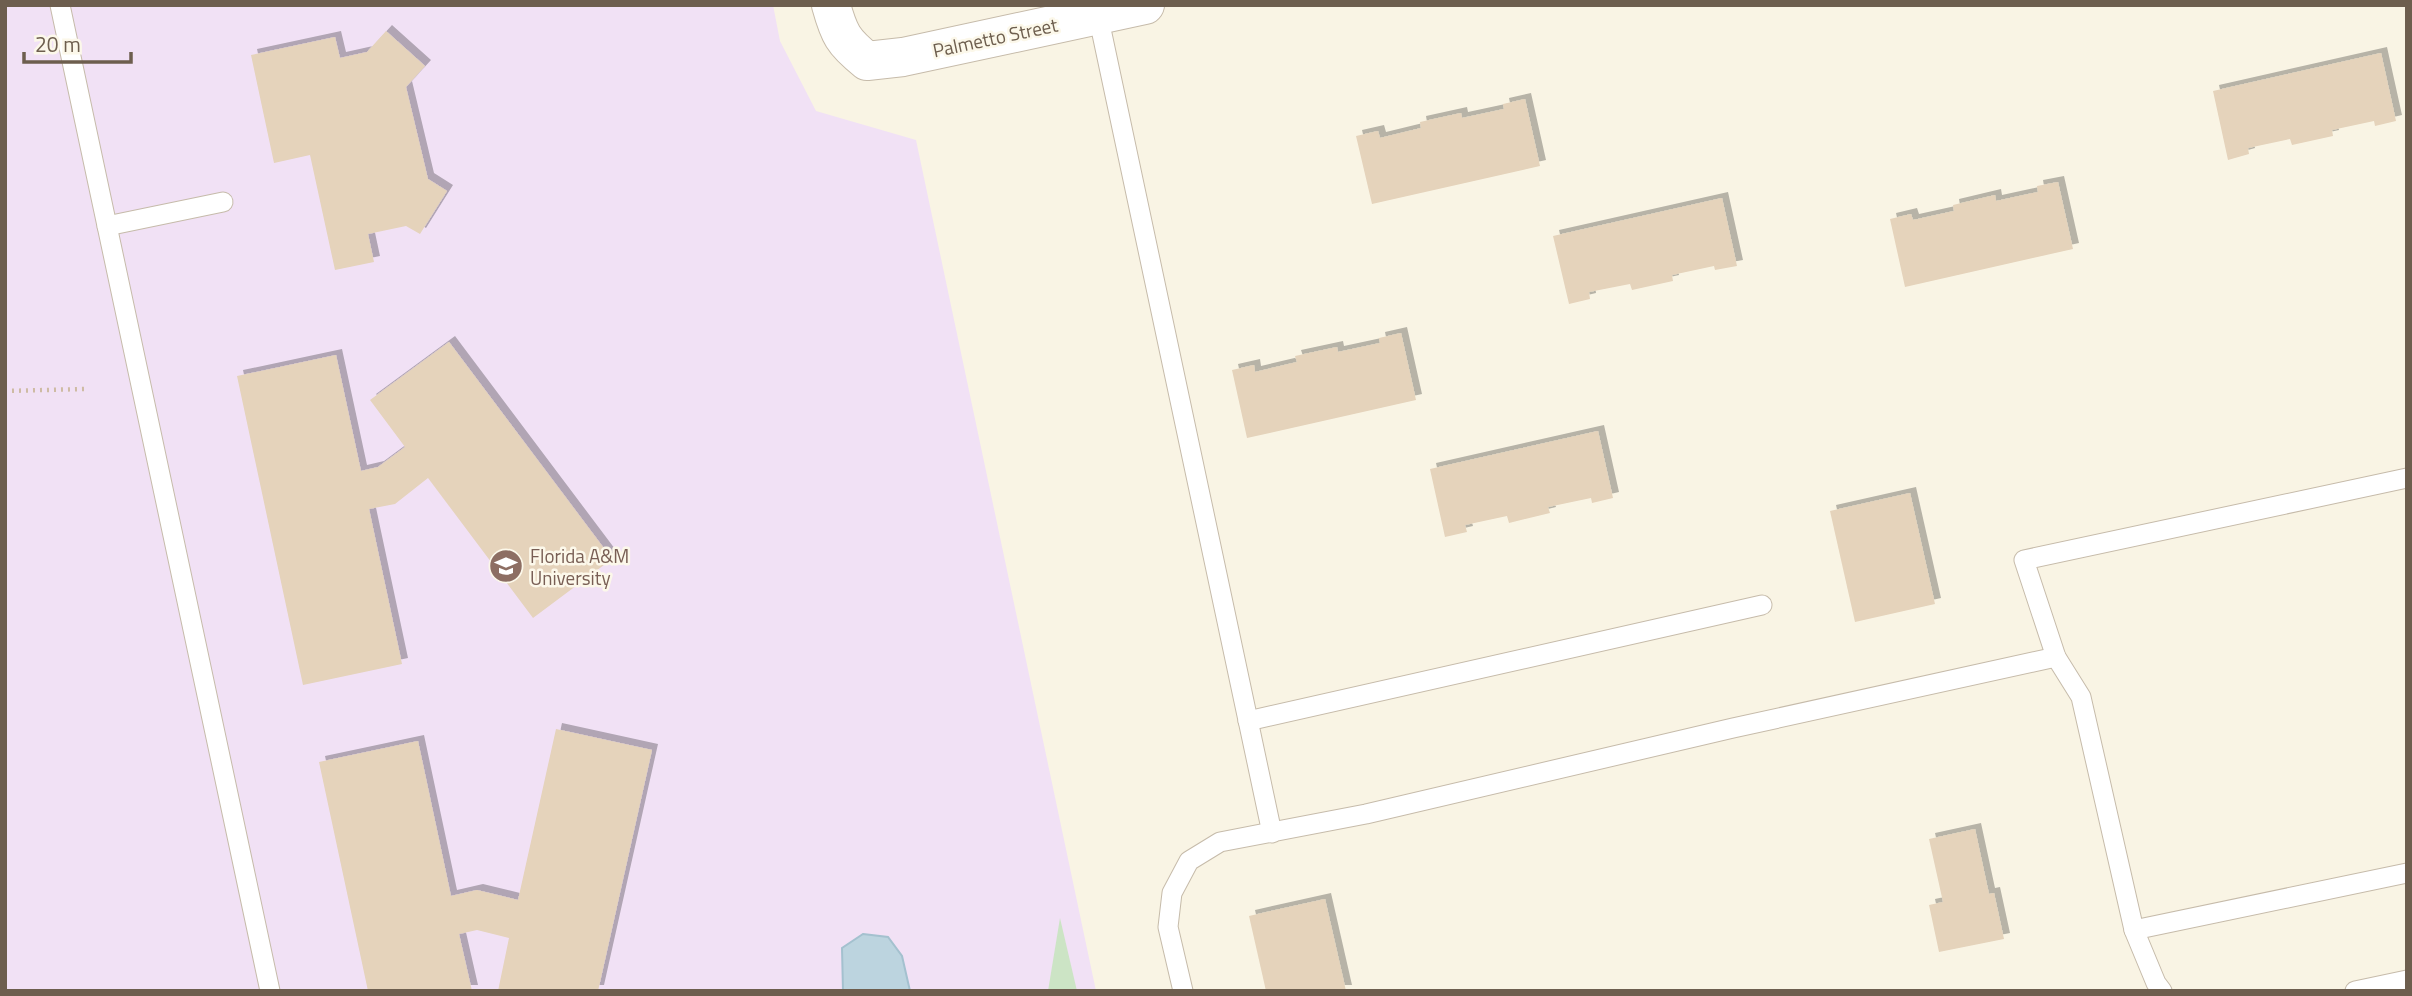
<svg xmlns="http://www.w3.org/2000/svg" width="2412" height="996" viewBox="0 0 2412 996" font-family="'Titillium Web',sans-serif">
<defs>
<filter id="shadow"><feDropShadow dx="6" dy="-6" stdDeviation="0" flood-color="#0004"/></filter>
</defs>
<rect width="100%" height="100%" fill="#f9f4e4"/>
<!-- education -->
<polygon fill="#f1e1f5" points="5,5 773,5 780,41 816,111 916,140 1096,991 5,991"/>
<!-- green -->
<polygon fill="#cce4c5" points="1060,918 1077,991 1048,991"/>
<!-- water -->
<polygon fill="#bcd4df" stroke="#a4c1cf" stroke-width="2" points="863,934 888,937 902,956 910,991 843,991 842,948"/>
<!-- building -->
<g fill="#e5d3bb" filter="url(#shadow)">
<polygon points="386,31 425,66 406,87 428,179 447,191 420,234 406,226 368,234 374,262 335,270 310,155 274,163 251,55 335,37 340,58 367,52"/>
<polygon points="2381,53 2396,121 2375,126 2374,121 2332,130 2333,136 2292,145 2290,139 2248,148 2249,154 2228,160 2213,91"/>
<polygon points="1525,99 1540,166 1372,204 1356,136 1378,131 1380,138 1421,128 1420,122 1461,113 1462,118 1504,109 1503,104"/>
<polygon points="2058,182 2073,249 1905,287 1890,219 1911,214 1913,220 1954,211 1953,205 1995,195 1996,201 2038,192 2037,186"/>
<polygon points="1722,198 1737,266 1715,270 1714,266 1672,275 1673,281 1632,290 1630,284 1589,292 1590,299 1569,304 1553,236"/>
<polygon points="1401,333 1416,400 1247,438 1232,370 1254,365 1255,372 1297,362 1295,356 1337,347 1338,352 1380,343 1379,338"/>
<polygon points="449,342 612,559 533,618 428,478 395,504 369,509 402,664 303,685 237,376 336,355 361,471 378,467 405,447 370,400"/>
<polygon points="1598,431 1613,498 1592,503 1591,498 1548,507 1550,513 1509,523 1507,516 1465,525 1467,532 1445,537 1430,469"/>
<polygon points="1910,493 1935,604 1855,622 1830,511"/>
<polygon points="556,729 652,750 598,991 498,991 509,938 477,930 459,934 472,991 368,991 319,762 418,741 451,896 477,890 518,900"/>
<polygon points="1975,829 1989,894 1994,893 2004,939 1939,952 1929,905 1943,902 1929,839"/>
<polygon points="1325,899 1346,991 1266,991 1249,916"/>
</g>
<g fill="none" stroke-linecap="round" stroke-linejoin="round">
<!-- service casing -->
<g stroke="#c6bbaa" stroke-width="21">
<g id="service">
<polyline points="60,5 270,991"/>
<polyline points="1098,15 1272,833"/>
<polyline points="107,226 223,202"/>
<polyline points="1248,721 1762,605"/>
<polyline points="2134,930 2407,873"/>
<polyline points="1183,991 1168,927 1172,893 1189,861 1220,842 1366,814 1733,728 2056,657"/>
<polyline points="2162,991 2156,983 2134,930 2081,697 2056,657 2024,560 2407,478"/>
<polyline points="2355,991 2407,980"/>
</g>
</g>
<!-- minor casing -->
<g stroke="#c6bbaa" stroke-width="40">
<path id="minor" d="M831 5C839 34 843 42 867 61L903 57 1145 5"/>
</g>
<!-- path -->
<polyline stroke="#cebba3" stroke-width="4.5" stroke-dasharray="2 5" stroke-linecap="butt" points="5,391 85,389"/>
<!-- service -->
<use href="#service" stroke="#fff" stroke-width="19"/>
<!-- minor -->
<use href="#minor" stroke="#fff" stroke-width="38"/>
</g>
<!-- icons -->
<defs>
<g id="university-disc" transform="scale(1.75)"><circle r="9.5" fill="#8d6e63" stroke="#fcf8ea"/><path d="M0-5L7-2L0 1L-7-2ZM-4 1L0 2.5L4 1V4Q0 6-4 4Z" fill="#fff"/></g>
</defs>
<g fill-rule="evenodd">
<use href="#university-disc" x="506" y="566"/>
</g>
<g text-anchor="middle" dominant-baseline="central" stroke-width="5" stroke-linejoin="round" paint-order="stroke">
<!-- street labels -->
<g font-size="19" fill="#6d5e4e" stroke="#fcf8ea">
<text transform="translate(995 37) rotate(-12)">Palmetto Street</text>
</g>
<!-- education labels -->
<g font-size="19" fill="#785e54" stroke="#fcf8ea" text-anchor="start">
<text x="530" y="555">Florida A&amp;M<tspan x="530" dy="22">University</tspan></text>
</g>
</g>
<!-- border -->
<rect width="2412" height="996" fill="none" stroke="#6d5e4e" stroke-width="14"/>
<!-- scale -->
<path d="M24 52v10h107v-10" fill="none" stroke="#6d5e4e" stroke-width="3.5"/>
<text x="35" y="52" font-size="21" fill="#6d5e4e" stroke="#fcf8ea" stroke-width="5" paint-order="stroke">20 m</text>
</svg>
